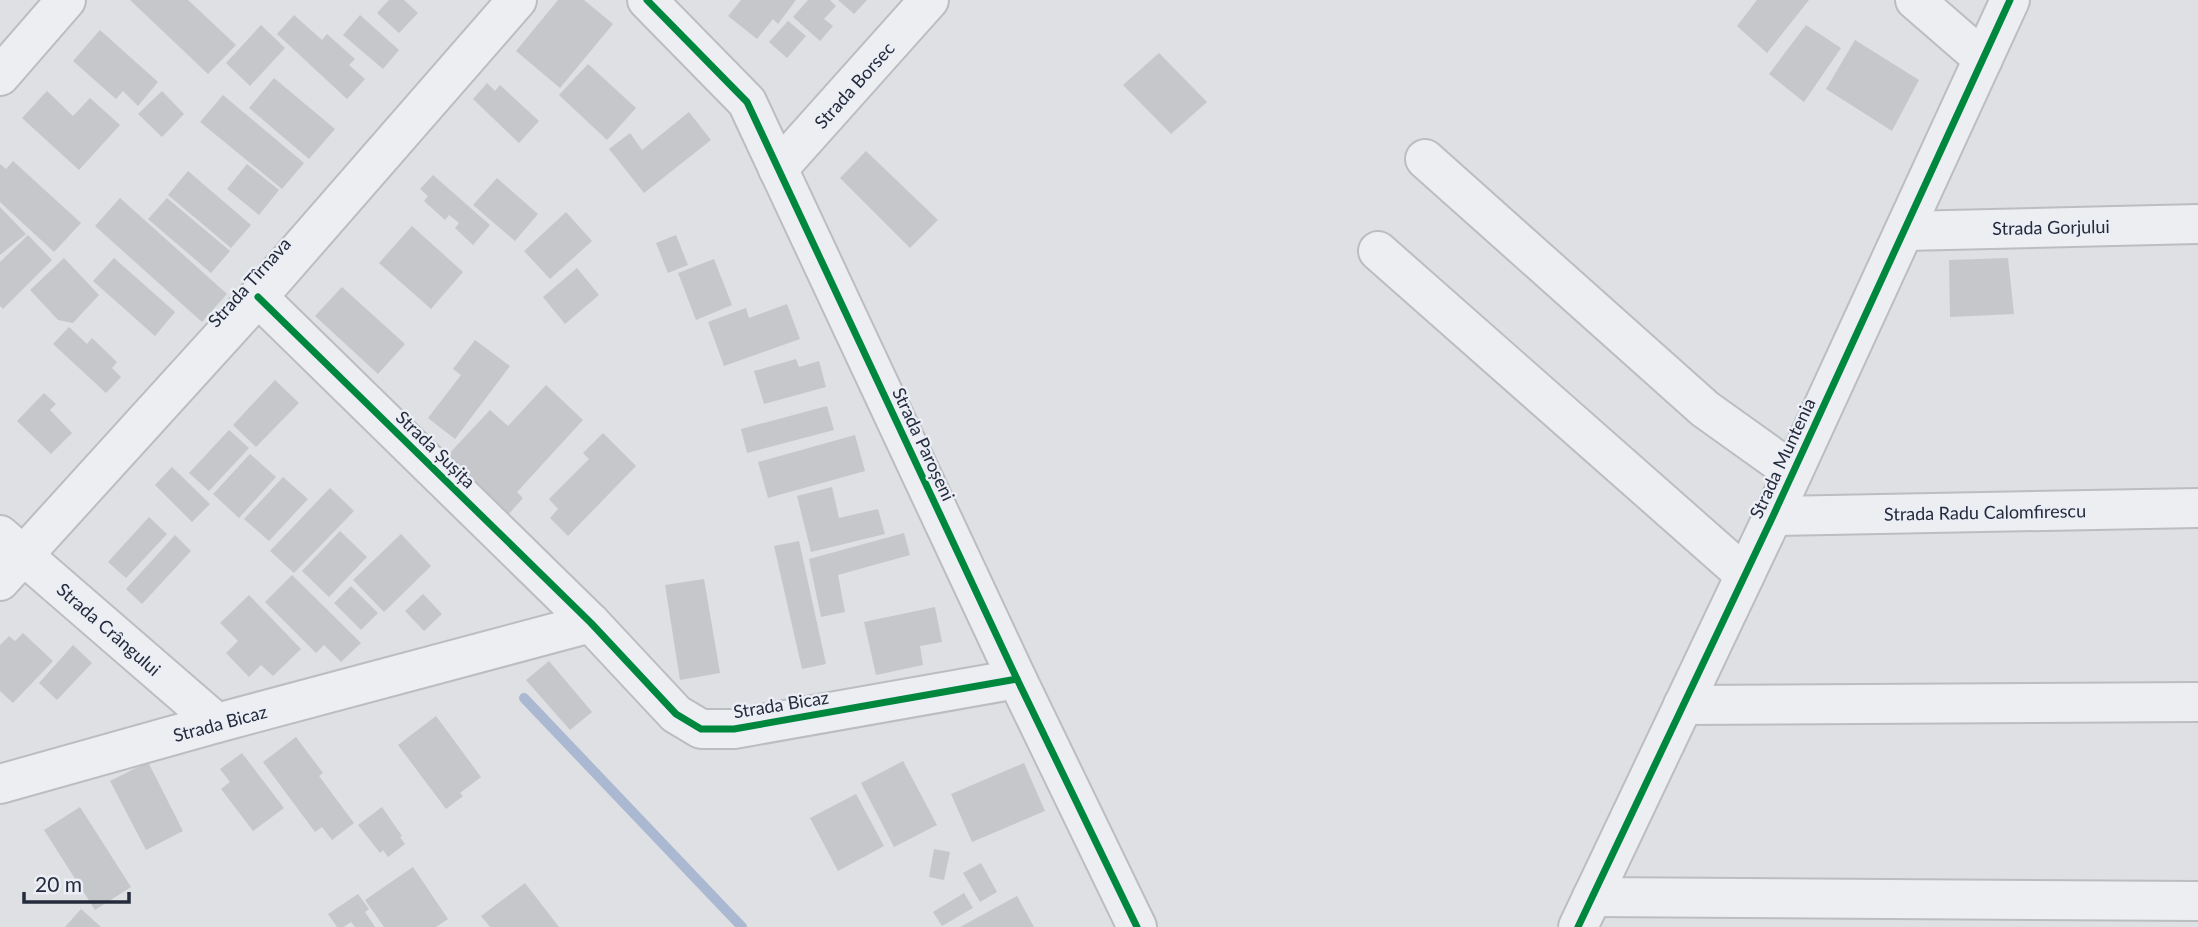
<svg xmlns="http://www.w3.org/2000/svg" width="2198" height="927" viewBox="0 0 2198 927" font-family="Lato,sans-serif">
<rect width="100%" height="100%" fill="#dee0e3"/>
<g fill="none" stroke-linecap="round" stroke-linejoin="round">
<!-- stream -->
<polyline stroke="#aab9d1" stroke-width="10" points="524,698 742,927"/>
</g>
<!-- building -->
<g fill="#c5c7cb">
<polygon points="130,0 188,0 236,45 208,74"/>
<polygon points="389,0 404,0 418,13 399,33 377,13"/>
<polygon points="558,0 584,0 613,24 560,88 516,51"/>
<polygon points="741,0 796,0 778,24 773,19 757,39 728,16"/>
<polygon points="808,0 830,0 836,6 824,19 833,26 820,41 793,17"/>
<polygon points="838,0 867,0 854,14"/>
<polygon points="1757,0 1809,0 1767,53 1737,26"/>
<polygon points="294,15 322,40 327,34 355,59 349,65 365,79 347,99 277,34"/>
<polygon points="360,15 399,50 383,69 343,35"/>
<polygon points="788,21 806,36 787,58 769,42"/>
<polygon points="261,25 285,48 250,86 226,63"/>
<polygon points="1806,25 1841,48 1804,102 1769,74"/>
<polygon points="100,30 158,82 138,106 123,91 116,99 73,61"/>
<polygon points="1855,40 1919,80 1892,131 1826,89"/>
<polygon points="1159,53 1207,102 1171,134 1123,85"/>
<polygon points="588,64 636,108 607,140 559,95"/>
<polygon points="274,78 335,129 309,159 249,108"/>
<polygon points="487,83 495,91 500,85 539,121 519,143 473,99"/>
<polygon points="47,91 73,116 90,98 120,125 79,170 22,118"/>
<polygon points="162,91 184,114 162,137 138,114"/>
<polygon points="223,95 304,163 282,189 200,122"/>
<polygon points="689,112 711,140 644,193 609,149 630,133 642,150"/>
<polygon points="866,151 938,220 910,248 840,178"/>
<polygon points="13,161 81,223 54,252 0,202 0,164 6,169"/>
<polygon points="247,164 279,190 259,215 227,189"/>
<polygon points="188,171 251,225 231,248 168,195"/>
<polygon points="433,175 490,225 473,245 455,228 459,223 449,215 445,220 424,201 428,196 420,189"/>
<polygon points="497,178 538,214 515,241 473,205"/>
<polygon points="120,198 227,294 202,322 95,226"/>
<polygon points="167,198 230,251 211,273 148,219"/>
<polygon points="0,207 26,234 0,255"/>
<polygon points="566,212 592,241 550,279 524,251"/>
<polygon points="412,226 463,272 431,309 379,263"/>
<polygon points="28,235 52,260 3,309 0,306 0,262"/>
<polygon points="676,235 688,265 668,273 656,243"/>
<polygon points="64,258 99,295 73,323 58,320 30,290"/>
<polygon points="114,258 175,312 155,336 93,281"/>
<polygon points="2008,258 2014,314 1950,317 1949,260"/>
<polygon points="714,259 732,305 696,320 678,273"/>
<polygon points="577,268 599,295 565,324 543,297"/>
<polygon points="342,287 405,344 378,374 315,316"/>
<polygon points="787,304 800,339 724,366 708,322 746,308 749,318"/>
<polygon points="69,327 87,344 92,338 117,362 112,368 121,377 106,393 53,344"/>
<polygon points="475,340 510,366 455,439 428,418 461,375 453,369"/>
<polygon points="796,359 799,367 819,361 826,387 764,404 754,371"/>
<polygon points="275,380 299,403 256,447 233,425"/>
<polygon points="546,385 583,420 517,492 523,498 507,516 445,458 490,410 508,426"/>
<polygon points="44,393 56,404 50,410 72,433 51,454 17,421"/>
<polygon points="827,406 834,430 747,453 741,429"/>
<polygon points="229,430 249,448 209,491 189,473"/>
<polygon points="603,433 636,466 568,536 550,518 558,509 549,499 589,459 583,453"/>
<polygon points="855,435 865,471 768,498 758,462"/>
<polygon points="250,454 276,477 239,518 213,494"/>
<polygon points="172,467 210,504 192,522 155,485"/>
<polygon points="283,477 308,499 269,541 244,519"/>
<polygon points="832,487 839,518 878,509 885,534 811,552 797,496"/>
<polygon points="330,488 354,511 294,573 270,551"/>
<polygon points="149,517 167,534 126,578 108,562"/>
<polygon points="340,531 367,557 329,597 302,571"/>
<polygon points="904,533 910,555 838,575 845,612 821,617 809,559"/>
<polygon points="401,534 431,566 384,612 353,580"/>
<polygon points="175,535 191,551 142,604 126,589"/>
<polygon points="799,541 826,664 802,669 774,546"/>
<polygon points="292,575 361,643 341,662 324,645 316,653 265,602"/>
<polygon points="704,579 720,673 680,680 665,585"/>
<polygon points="351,586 378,613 361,630 334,603"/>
<polygon points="423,594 442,614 424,631 405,611"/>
<polygon points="249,595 301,649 273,676 261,665 249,677 226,653 238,641 220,623"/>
<polygon points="935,607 942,642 920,646 923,665 876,675 864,622"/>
<polygon points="23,633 53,661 13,703 0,691 0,645 9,636 15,641"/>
<polygon points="73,645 92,663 57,700 39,683"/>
<polygon points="549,661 592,712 570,730 526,680"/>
<polygon points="436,716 481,777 460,793 463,796 446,809 398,745"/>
<polygon points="296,737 323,773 319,776 354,823 332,840 322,827 315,832 263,762"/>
<polygon points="242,753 284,808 253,831 221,789 230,782 220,769"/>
<polygon points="903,761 937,825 894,847 861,783"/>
<polygon points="148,762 183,831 146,850 110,781"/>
<polygon points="1024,763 1045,811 972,842 951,794"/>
<polygon points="856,794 884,846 838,871 810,818"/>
<polygon points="80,807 131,887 95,910 44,830"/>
<polygon points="382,807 402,836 400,837 405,844 388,857 383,850 380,853 358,825"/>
<polygon points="934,849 950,852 944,880 929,877"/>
<polygon points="981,863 997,892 980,902 963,873"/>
<polygon points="413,867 448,919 436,927 384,927 365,900"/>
<polygon points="525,883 559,927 490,927 481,916"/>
<polygon points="964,893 973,908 942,926 933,912"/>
<polygon points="358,894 369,909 365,912 375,927 355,927 351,922 344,927 337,927 328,914"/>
<polygon points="1017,896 1034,927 960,927"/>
<polygon points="81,909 101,927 65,927"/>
</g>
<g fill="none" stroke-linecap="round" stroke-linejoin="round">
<!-- minor casing -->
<g stroke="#bbbdc1" stroke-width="42">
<g id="minor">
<polyline points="647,0 747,102 1017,679 1137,927"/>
<polyline points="1915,0 1983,59"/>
<polyline points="0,76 66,0"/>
<polyline points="1425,159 1705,409 1793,472"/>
<polyline points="778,169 929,0"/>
<polyline points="1905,231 2198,224"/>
<polyline points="1378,251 1745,575"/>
<polyline points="258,297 591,623 676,714 701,729 734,729 1017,679"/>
<polyline points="1773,516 2198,508"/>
<polyline points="0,535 217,723"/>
<polyline points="0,581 258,297 517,0"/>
<polyline points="1683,705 2198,702"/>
<polyline points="0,784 217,723 591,623"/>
<polyline points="1592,897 2198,901"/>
<polyline points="1578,927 1773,516 2010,0"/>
</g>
</g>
<!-- minor -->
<use href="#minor" stroke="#edeef1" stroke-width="38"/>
<!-- cycleway casing -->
<g stroke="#ebeef4" stroke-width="11">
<g id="cycleway">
<polyline points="647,0 747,102 1017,679 1137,927"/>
<polyline points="258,297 591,623 676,714 701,729 734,729 1017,679"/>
<polyline points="1578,927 1773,516 2010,0"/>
</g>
</g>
<!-- cycleway -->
<use href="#cycleway" stroke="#00873e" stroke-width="7"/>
</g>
<g text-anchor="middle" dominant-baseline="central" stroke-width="5" stroke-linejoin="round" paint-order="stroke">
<!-- street labels -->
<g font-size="18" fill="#252b3d" stroke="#ebeef4">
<text transform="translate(854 85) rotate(-48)">Strada Borsec</text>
<text transform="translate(2051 227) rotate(-1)">Strada Gorjului</text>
<text transform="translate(249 282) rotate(-48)">Strada Tîrnava</text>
<text transform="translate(924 444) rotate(65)">Strada Paroșeni</text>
<text transform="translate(436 449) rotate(44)">Strada Șușița</text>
<text transform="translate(1782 458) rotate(-65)">Strada Muntenia</text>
<text transform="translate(1985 512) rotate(-1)">Strada Radu Calomfirescu</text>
<text transform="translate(109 629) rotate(41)">Strada Crângului</text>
<text transform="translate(781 704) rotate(-9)">Strada Bicaz</text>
<text transform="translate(220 723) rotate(-15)">Strada Bicaz</text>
</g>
</g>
<!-- scale -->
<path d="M24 892v10h105v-10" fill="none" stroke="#252b3d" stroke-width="3.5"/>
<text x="35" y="892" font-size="21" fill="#252b3d" stroke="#ebeef4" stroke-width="5" paint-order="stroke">20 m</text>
</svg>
